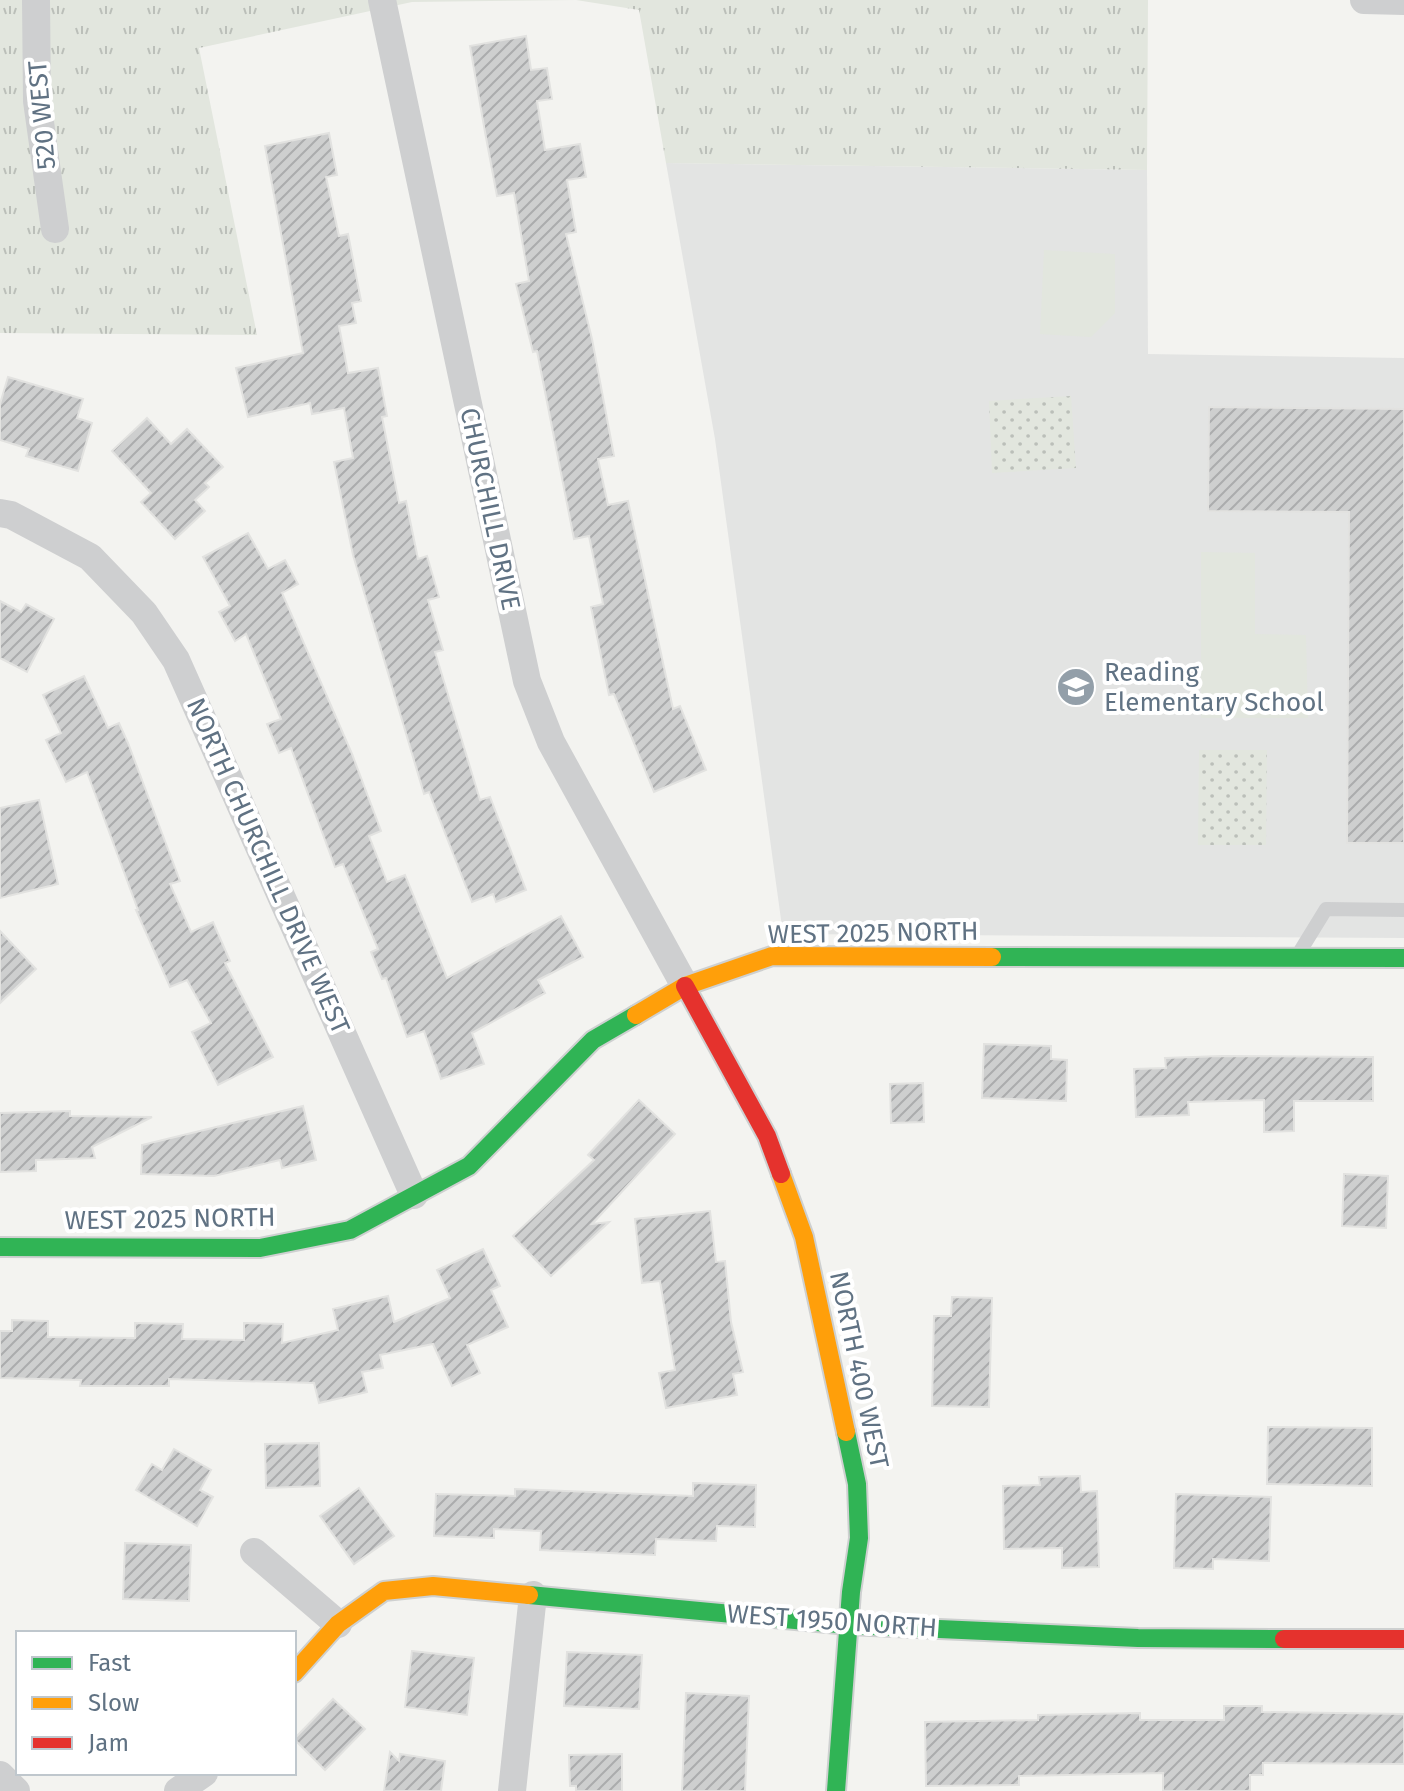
<svg xmlns="http://www.w3.org/2000/svg" width="1404" height="1791" viewBox="0 0 1404 1791" font-family="'Fira Sans',sans-serif">
<defs>
<pattern id="grass-tufts" width="24" height="20" patternUnits="userSpaceOnUse" patternTransform="scale(2)"><rect width="24" height="20" fill="#e2e6de"/><path d="M3 7l-1-3M5 7V3M7 7l1-3M15 17l-1-3M17 17v-4M19 17l1-3" fill="none" stroke="#bbbfb9"/></pattern>
<pattern id="park-dots" width="8" height="8" patternUnits="userSpaceOnUse" patternTransform="scale(2)"><rect width="8" height="8" fill="#e2e6de"/><path d="M2 2h.1M6 6h.1" fill="none" stroke="#bbbfb9" stroke-width="1.8" stroke-linecap="round"/></pattern>
<pattern id="building-hatch" width="6" height="6" patternUnits="userSpaceOnUse" patternTransform="scale(2)"><rect width="6" height="6" fill="#cecfcf"/><path d="M-1 1l2-2M0 6l6-6M5 7l2-2" fill="none" stroke="#abacad"/></pattern>
</defs>
<rect width="100%" height="100%" fill="#f3f3f0"/>
<!-- built -->
<polygon fill="#e3e4e3" points="666,163 1147,170 1148,354 1404,358 1404,938 783,934 715,439"/>
<!-- grass -->
<polygon fill="url(#grass-tufts)" points="0,0 1148,0 1147,170 666,163 639,10 576,0 412,2 199,48 257,335 0,333"/>
<!-- park -->
<g fill="url(#park-dots)">
<polygon points="1071,396 1076,468 992,473 989,401"/>
<polygon points="1199,750 1267,750 1266,845 1198,845"/>
</g>
<!-- pitch -->
<g fill="#e2e6de">
<polygon points="1044,250 1115,254 1115,313 1091,337 1040,334"/>
<polygon points="1201,552 1255,553 1255,634 1306,635 1308,718 1201,718"/>
</g>
<!-- building -->
<g fill="url(#building-hatch)" stroke="#e2e2e0" stroke-width="2">
<polygon points="526,36 531,70 547,68 552,99 537,101 545,150 580,144 586,177 567,180 576,232 566,234 592,339 614,456 598,459 608,505 628,501 673,709 680,706 706,770 654,792 614,694 609,695 591,607 603,604 589,536 574,539 537,351 533,352 516,284 529,281 514,193 497,196 485,132 470,46"/>
<polygon points="329,133 337,175 326,177 339,236 348,234 361,301 352,303 356,323 339,326 348,373 378,368 387,416 382,417 399,503 406,501 418,559 427,556 439,597 428,600 443,650 435,652 480,800 490,797 526,890 496,902 493,894 472,902 429,792 424,794 353,555 334,462 353,458 344,408 312,414 310,403 248,417 236,368 303,353 265,146"/>
<polygon points="8,377 83,399 77,418 92,423 78,471 26,456 29,449 0,440 0,404"/>
<polygon points="1209,407 1404,409 1404,843 1347,843 1349,512 1208,511"/>
<polygon points="147,418 171,444 187,429 223,467 205,483 209,487 195,500 205,511 175,539 141,502 151,493 112,451"/>
<polygon points="248,533 268,569 285,560 298,584 282,593 352,754 381,831 369,836 387,882 405,875 447,978 561,916 583,957 538,980 545,993 472,1033 484,1064 441,1079 424,1031 407,1037 386,978 382,979 371,952 378,949 343,864 335,867 291,748 279,753 267,724 281,719 246,634 235,641 219,612 230,606 203,557"/>
<polygon points="0,601 21,612 26,604 54,619 27,672 0,658"/>
<polygon points="84,676 108,728 119,723 128,743 180,881 170,884 191,932 213,922 230,961 225,963 273,1057 218,1085 192,1032 211,1023 187,980 170,987 136,910 138,910 87,772 66,782 46,740 61,733 43,695"/>
<polygon points="39,800 58,884 0,898 0,808"/>
<polygon points="0,931 36,969 0,1003"/>
<polygon points="984,1044 1051,1046 1051,1059 1067,1060 1066,1101 982,1098"/>
<polygon points="1222,1056 1373,1057 1373,1101 1294,1101 1294,1131 1264,1132 1264,1100 1188,1102 1189,1115 1136,1117 1134,1069 1166,1068 1165,1058"/>
<polygon points="923,1083 924,1122 891,1123 890,1084"/>
<polygon points="639,1100 675,1134 592,1224 609,1222 551,1276 513,1236 594,1160 588,1155"/>
<polygon points="303,1106 316,1160 282,1168 280,1160 214,1176 141,1174 142,1145"/>
<polygon points="70,1111 70,1116 152,1117 92,1147 95,1158 36,1160 36,1171 0,1172 0,1113"/>
<polygon points="1344,1174 1388,1176 1386,1228 1342,1226"/>
<polygon points="710,1211 716,1262 725,1261 731,1322 743,1372 733,1374 737,1395 666,1408 659,1373 675,1370 660,1281 642,1283 635,1219"/>
<polygon points="483,1249 500,1286 491,1290 508,1327 467,1345 480,1373 452,1386 433,1344 380,1355 383,1368 362,1372 367,1392 319,1403 314,1383 169,1379 169,1386 80,1386 81,1380 0,1378 0,1331 12,1331 12,1320 48,1321 48,1337 135,1338 135,1323 183,1324 182,1339 244,1340 244,1323 283,1324 282,1343 338,1330 333,1309 388,1296 394,1322 450,1298 437,1270"/>
<polygon points="952,1297 992,1298 989,1407 932,1406 934,1316 951,1316"/>
<polygon points="1268,1427 1372,1428 1372,1486 1267,1484"/>
<polygon points="319,1443 320,1486 266,1488 265,1444"/>
<polygon points="174,1449 211,1470 200,1490 213,1497 197,1526 136,1490 152,1464 162,1470"/>
<polygon points="1080,1476 1081,1492 1097,1491 1099,1567 1062,1568 1062,1548 1004,1549 1003,1486 1040,1485 1039,1477"/>
<polygon points="693,1483 756,1485 755,1527 717,1526 716,1541 656,1539 655,1555 540,1550 541,1531 494,1529 494,1538 434,1536 436,1494 515,1496 515,1489 693,1496"/>
<polygon points="359,1488 394,1536 354,1564 320,1516"/>
<polygon points="1176,1494 1271,1497 1269,1561 1213,1559 1213,1569 1174,1568"/>
<polygon points="125,1543 191,1545 189,1601 123,1599"/>
<polygon points="412,1651 474,1658 467,1715 405,1707"/>
<polygon points="567,1652 642,1655 639,1709 564,1706"/>
<polygon points="686,1693 749,1696 745,1791 682,1791"/>
<polygon points="333,1699 365,1729 325,1770 294,1739"/>
<polygon points="1224,1706 1262,1706 1262,1712 1404,1714 1404,1764 1263,1763 1263,1775 1250,1775 1250,1791 1163,1791 1163,1773 1019,1776 1019,1785 926,1786 925,1722 1038,1720 1038,1715 1140,1713 1140,1720 1224,1720"/>
<polygon points="390,1752 399,1761 400,1754 445,1761 441,1791 384,1791"/>
<polygon points="622,1754 622,1791 576,1791 576,1786 570,1786 569,1755"/>
</g>
<g fill="none" stroke-linecap="round" stroke-linejoin="round">
<!-- fast casing -->
<g stroke="#ced0d0" stroke-width="22">
<g id="fast">
<polyline points="992,957 1404,958"/>
<polyline points="0,1247 260,1248 350,1230 469,1166 593,1040 636,1015"/>
<polyline points="529,1595 849,1625 1138,1638 1284,1639"/>
<polyline points="836,1791 851,1592 859,1538 857,1484 846,1432"/>
</g>
</g>
<!-- slow casing -->
<g stroke="#ced0d0" stroke-width="22">
<g id="slow">
<polyline points="636,1015 685,986 772,956 992,957"/>
<polyline points="781,1174 804,1237 846,1432"/>
<polyline points="294,1673 338,1624 384,1591 433,1586 529,1595"/>
</g>
</g>
<!-- jam casing -->
<g stroke="#ced0d0" stroke-width="22">
<g id="jam">
<polyline points="685,986 767,1136 781,1174"/>
<polyline points="1284,1639 1404,1639"/>
</g>
</g>
<!-- lane -->
<polyline stroke="#cecfd0" stroke-width="14" points="1299,953 1326,909 1404,910"/>
<!-- street -->
<g stroke="#cecfd0" stroke-width="28">
<polyline points="36,0 37,101 55,229"/>
<polyline points="382,0 527,681 551,742 685,986"/>
<polyline points="1364,0 1404,1"/>
<polyline points="0,513 11,515 90,557 144,613 176,660 414,1195"/>
<polyline points="254,1552 338,1624"/>
<polyline points="0,1775 16,1791"/>
<polyline points="178,1791 204,1773"/>
<polyline points="512,1791 533,1595"/>
</g>
<!-- fast -->
<use href="#fast" stroke="#30b455" stroke-width="18"/>
<!-- slow -->
<use href="#slow" stroke="#ff9f0a" stroke-width="18"/>
<!-- jam -->
<use href="#jam" stroke="#e5322d" stroke-width="18"/>
</g>
<!-- icons -->
<defs>
<g id="school-disc" transform="scale(2)"><circle r="9.5" fill="#939fa9" stroke="#fff"/><path d="M0-5L7-2L0 1L-7-2ZM-4 1L0 2.5L4 1V4Q0 6-4 4Z" fill="#fff"/></g>
</defs>
<g fill-rule="evenodd">
<use href="#school-disc" x="1076" y="687"/>
</g>
<g text-anchor="middle" dominant-baseline="central" stroke-width="8" stroke-linejoin="round" paint-order="stroke">
<!-- street labels -->
<g font-size="26" fill="#607283" stroke="#fff">
<text transform="translate(42 115) rotate(-95)">520 WEST</text>
<text transform="translate(490 509) rotate(78)">CHURCHILL DRIVE</text>
<text transform="translate(268 866) rotate(66)">NORTH CHURCHILL DRIVE WEST</text>
<text transform="translate(873 933) rotate(-1)">WEST 2025 NORTH</text>
<text transform="translate(170 1219) rotate(-1)">WEST 2025 NORTH</text>
<text transform="translate(859 1370) rotate(78)">NORTH 400 WEST</text>
<text transform="translate(832 1621) rotate(4)">WEST 1950 NORTH</text>
</g>
<!-- poi labels -->
<g font-size="26" fill="#607283" stroke="#fff" text-anchor="start">
<text x="1104" y="672">Reading<tspan x="1104" dy="30">Elementary School</tspan></text>
</g>
</g>
<!-- legend -->
<rect x="16" y="1631" width="280" height="144" fill="#ffffff" stroke="#bfc7cd" stroke-width="2"/>
<rect x="32" y="1657" width="40" height="12" fill="#30b455" stroke="#bfc7cd" stroke-width="2"/>
<text x="88" y="1671" font-size="24" fill="#607283">Fast</text>
<rect x="32" y="1697" width="40" height="12" fill="#ff9f0a" stroke="#bfc7cd" stroke-width="2"/>
<text x="88" y="1711" font-size="24" fill="#607283">Slow</text>
<rect x="32" y="1737" width="40" height="12" fill="#e5322d" stroke="#bfc7cd" stroke-width="2"/>
<text x="88" y="1751" font-size="24" fill="#607283">Jam</text>
</svg>
